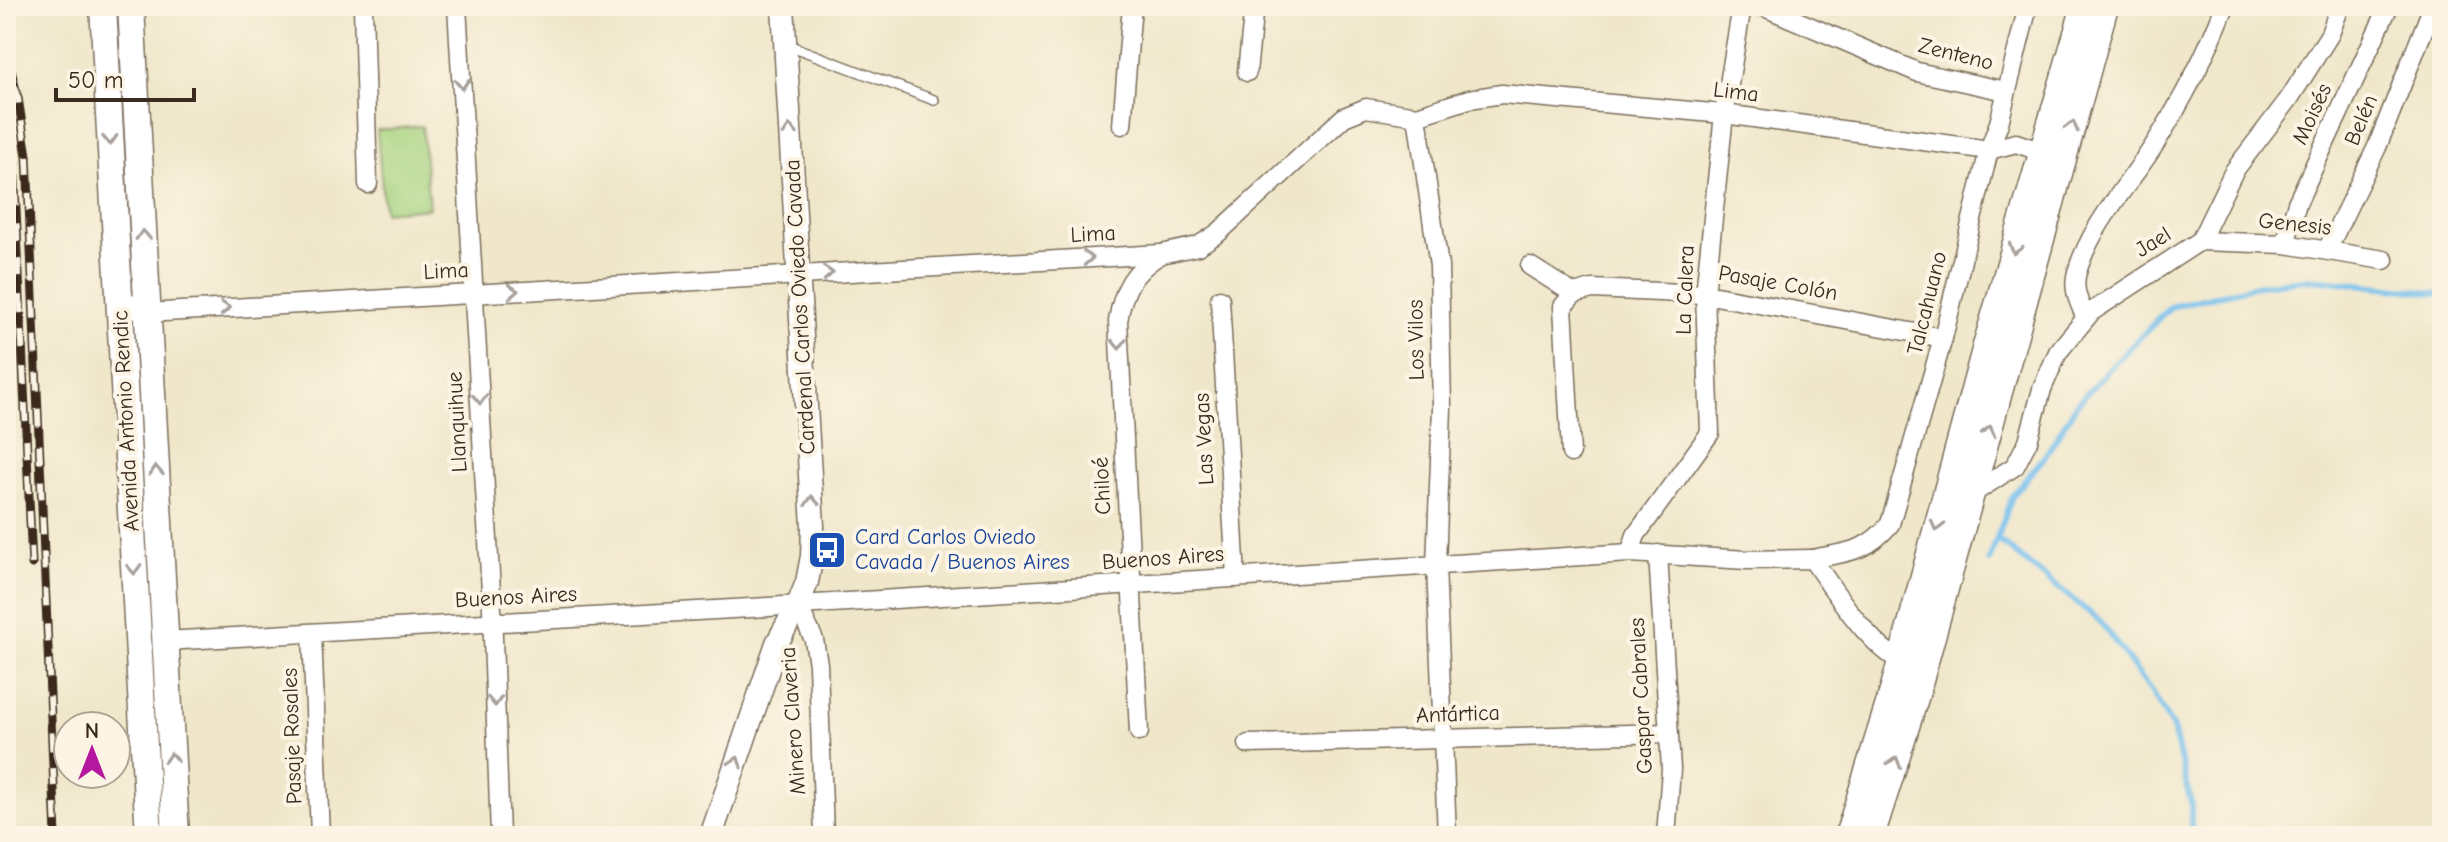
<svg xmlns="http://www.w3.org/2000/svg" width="2448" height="842" viewBox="0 0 2448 842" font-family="'Comic Neue',sans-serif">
<rect width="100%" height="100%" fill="#fcf5e5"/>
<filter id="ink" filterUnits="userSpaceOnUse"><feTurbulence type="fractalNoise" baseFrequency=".0125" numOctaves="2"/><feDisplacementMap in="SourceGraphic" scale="16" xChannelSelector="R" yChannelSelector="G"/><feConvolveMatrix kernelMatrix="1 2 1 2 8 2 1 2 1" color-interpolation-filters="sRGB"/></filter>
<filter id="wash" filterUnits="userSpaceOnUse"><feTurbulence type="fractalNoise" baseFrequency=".006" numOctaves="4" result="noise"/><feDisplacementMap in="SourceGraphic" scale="32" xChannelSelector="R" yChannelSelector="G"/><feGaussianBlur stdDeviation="1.8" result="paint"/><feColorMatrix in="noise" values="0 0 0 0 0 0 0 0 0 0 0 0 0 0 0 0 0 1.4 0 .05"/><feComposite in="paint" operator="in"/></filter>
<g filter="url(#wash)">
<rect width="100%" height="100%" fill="#f0e7ca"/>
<!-- green -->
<polygon fill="#a7d380" stroke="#717e4f" stroke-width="2" points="422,126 429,208 384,212 377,130"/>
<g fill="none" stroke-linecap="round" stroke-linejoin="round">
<!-- stream -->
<g stroke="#74bfed" stroke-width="6">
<polyline points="1997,539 2100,621 2153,694 2173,728 2191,803 2191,836"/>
<polyline points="1989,561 2012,496 2045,456 2077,404 2106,372 2170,307 2260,285 2313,279 2442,294"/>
</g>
</g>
</g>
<g filter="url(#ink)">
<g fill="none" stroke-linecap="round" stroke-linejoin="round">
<!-- service casing -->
<g stroke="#7a6c5a" stroke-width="12">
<polyline id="service" points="788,45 934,100"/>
</g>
<!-- minor casing -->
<g stroke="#7a6c5a" stroke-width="21">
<g id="minor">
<polyline points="363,6 368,184"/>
<polyline points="457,6 492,609 500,836"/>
<polyline points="1762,6 1917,72 2006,91"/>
<polyline points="1247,72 1254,6"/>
<polyline points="1417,116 1439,266 1442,408 1436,565 1447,836"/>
<polyline points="1122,125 1132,6"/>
<polyline points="2200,241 2285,244 2384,260"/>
<polyline points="2285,244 2297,203 2389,6"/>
<polyline points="2327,250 2377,147 2433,6"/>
<polyline points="1530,266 1574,294"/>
<polyline points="119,295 134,308 147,313 1161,254 1198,246 1218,233 1344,117 1366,108 1417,116 1469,99 1502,94 1724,114 1989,150 2016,143 2051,155"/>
<polyline points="1220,299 1236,578"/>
<path d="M2086 318C2079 303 2072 289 2077 272 2091 225 2127 187 2153 147 2181 103 2206 56 2225 6"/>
<polyline points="1571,453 1563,306 1574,294 1592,289 1705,294 1943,338"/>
<polyline points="1972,494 2015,466 2028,441 2042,389 2058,352 2091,312 2200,241 2234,171 2289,99 2330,34 2340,6"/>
<polyline points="1630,553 1636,535 1710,433 1705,294 1724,114 1742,6"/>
<polyline points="1658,554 1671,769 1666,836"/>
<path d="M1812 559C1847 552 1866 553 1890 524L1943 338 1989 150 1999 123 2028 6"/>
<polyline points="798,605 814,640 818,664 824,836"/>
<polyline points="312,633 320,836"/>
<path d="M165 641 768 607 1630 553 1747 560 1812 559C1837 594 1871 651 1912 667"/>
<path d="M1139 732 1118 321C1123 289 1133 271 1161 254"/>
<polyline points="1248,744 1668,733"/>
</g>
</g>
<!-- tertiary casing -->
<g stroke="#7a6c5a" stroke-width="25">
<polyline id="tertiary" points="711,836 777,643 798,605 807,582 812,556 813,527 783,6"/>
</g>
<!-- secondary casing -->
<g stroke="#7a6c5a" stroke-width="29">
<g id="secondary">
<polyline points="103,6 149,836"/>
<polyline points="131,6 176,836"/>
<polyline points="1848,836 1893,691 1986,346 2085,6"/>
<polyline points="1871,836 1915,698 2105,6"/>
</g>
</g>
<!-- service -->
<use href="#service" stroke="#fff" stroke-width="9"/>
<!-- minor -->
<use href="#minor" stroke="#fff" stroke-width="18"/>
<!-- tertiary -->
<use href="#tertiary" stroke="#fff" stroke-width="22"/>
<!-- secondary -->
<use href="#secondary" stroke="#fff" stroke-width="26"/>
<!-- rail casing -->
<g stroke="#3b2a1e" stroke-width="9">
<g id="rail">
<polyline points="6,51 18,98 27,156 56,836"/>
<polyline points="6,116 14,165 32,564"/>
</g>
</g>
<!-- rail -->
<use href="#rail" stroke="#fcf5e5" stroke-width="6" stroke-dasharray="18" stroke-linecap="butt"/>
</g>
<!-- one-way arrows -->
<defs><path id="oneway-chevron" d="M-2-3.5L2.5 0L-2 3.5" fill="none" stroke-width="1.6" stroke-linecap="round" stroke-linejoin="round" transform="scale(2)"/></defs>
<g stroke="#a79f9a">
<use href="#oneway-chevron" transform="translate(462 84) rotate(87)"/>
<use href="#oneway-chevron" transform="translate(2072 126) rotate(-74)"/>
<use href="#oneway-chevron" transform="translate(790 130) rotate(-93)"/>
<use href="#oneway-chevron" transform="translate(110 140) rotate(87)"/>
<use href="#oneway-chevron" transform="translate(143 235) rotate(-93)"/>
<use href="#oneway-chevron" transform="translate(2015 249) rotate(107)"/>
<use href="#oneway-chevron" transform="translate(1088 258) rotate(-3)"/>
<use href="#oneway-chevron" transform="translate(828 273) rotate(-3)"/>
<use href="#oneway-chevron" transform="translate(513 291) rotate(-3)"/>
<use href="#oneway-chevron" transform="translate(225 308) rotate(-3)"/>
<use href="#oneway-chevron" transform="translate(1119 344) rotate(88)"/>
<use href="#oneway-chevron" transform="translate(480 399) rotate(87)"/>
<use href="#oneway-chevron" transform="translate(1989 431) rotate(-75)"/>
<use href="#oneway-chevron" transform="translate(156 471) rotate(-93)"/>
<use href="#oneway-chevron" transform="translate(812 501) rotate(-93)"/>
<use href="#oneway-chevron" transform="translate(1937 526) rotate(105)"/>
<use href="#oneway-chevron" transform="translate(134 569) rotate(87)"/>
<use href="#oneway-chevron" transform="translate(495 701) rotate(88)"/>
<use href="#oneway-chevron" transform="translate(171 758) rotate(-93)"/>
<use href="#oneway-chevron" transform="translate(736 762) rotate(-71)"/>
<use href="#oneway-chevron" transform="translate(1895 762) rotate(-72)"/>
</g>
</g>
<!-- icons -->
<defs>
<g id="bus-square" transform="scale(2)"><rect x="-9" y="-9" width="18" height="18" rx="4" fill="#1a4fb4" stroke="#fcf5e5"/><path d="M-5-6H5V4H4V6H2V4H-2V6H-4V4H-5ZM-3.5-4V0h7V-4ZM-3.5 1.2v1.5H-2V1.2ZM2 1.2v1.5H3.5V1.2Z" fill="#fff"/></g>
</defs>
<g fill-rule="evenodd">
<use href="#bus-square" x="827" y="550"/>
</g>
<g text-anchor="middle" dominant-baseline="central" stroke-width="8" stroke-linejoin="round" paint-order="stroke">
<!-- street labels -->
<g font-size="22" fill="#3b2a1e" stroke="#fcf5e5">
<text transform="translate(1956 54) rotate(14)">Zenteno</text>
<text transform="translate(1736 92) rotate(7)">Lima</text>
<text transform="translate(2312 114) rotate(-65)">Moisés</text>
<text transform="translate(2361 120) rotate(-67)">Belén</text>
<text transform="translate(2295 224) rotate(6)">Genesis</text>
<text transform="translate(1093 234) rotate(-3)">Lima</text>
<text transform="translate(2153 242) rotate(-32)">Jael</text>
<text transform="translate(446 271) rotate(-3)">Lima</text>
<text transform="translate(1778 283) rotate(10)">Pasaje Colón</text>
<text transform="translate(1685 290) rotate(-88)">La Calera</text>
<text transform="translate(1927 303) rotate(-76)">Talcahuano</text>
<text transform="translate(800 307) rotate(-93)">Cardenal Carlos Oviedo Cavada</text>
<text transform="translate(1416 340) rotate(-91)">Los Vilos</text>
<text transform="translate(126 421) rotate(-93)">Avenida Antonio Rendic</text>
<text transform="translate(457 422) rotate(-93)">Llanquihue</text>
<text transform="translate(1204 439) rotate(-93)">Las Vegas</text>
<text transform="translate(1102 486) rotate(-93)">Chiloé</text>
<text transform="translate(1163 558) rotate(-4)">Buenos Aires</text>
<text transform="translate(516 597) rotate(-3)">Buenos Aires</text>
<text transform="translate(1641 696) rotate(-93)">Gaspar Cabrales</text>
<text transform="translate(1458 714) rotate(-2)">Antártica</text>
<text transform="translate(793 721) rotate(-94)">Minero Claveria</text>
<text transform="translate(292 736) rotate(-92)">Pasaje Rosales</text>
</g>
<!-- transit labels -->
<g font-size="22" fill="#164399" stroke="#fcf5e5" text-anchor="start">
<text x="855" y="537">Card Carlos Oviedo<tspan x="855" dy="25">Cavada / Buenos Aires</tspan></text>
</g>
</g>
<!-- margin -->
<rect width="2448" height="842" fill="none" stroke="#fcf5e5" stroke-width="32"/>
<!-- north arrow -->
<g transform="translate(92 750)"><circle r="38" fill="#fcf5e5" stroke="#afa495" stroke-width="2"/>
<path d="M0-6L14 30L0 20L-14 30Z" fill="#b5179e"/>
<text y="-12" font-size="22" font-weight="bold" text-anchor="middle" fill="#3b2a1e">N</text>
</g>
<!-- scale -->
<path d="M56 88v12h138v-12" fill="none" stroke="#3b2a1e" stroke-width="4"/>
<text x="68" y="88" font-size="24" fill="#3b2a1e" stroke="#fcf5e5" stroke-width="6" paint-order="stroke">50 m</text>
</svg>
